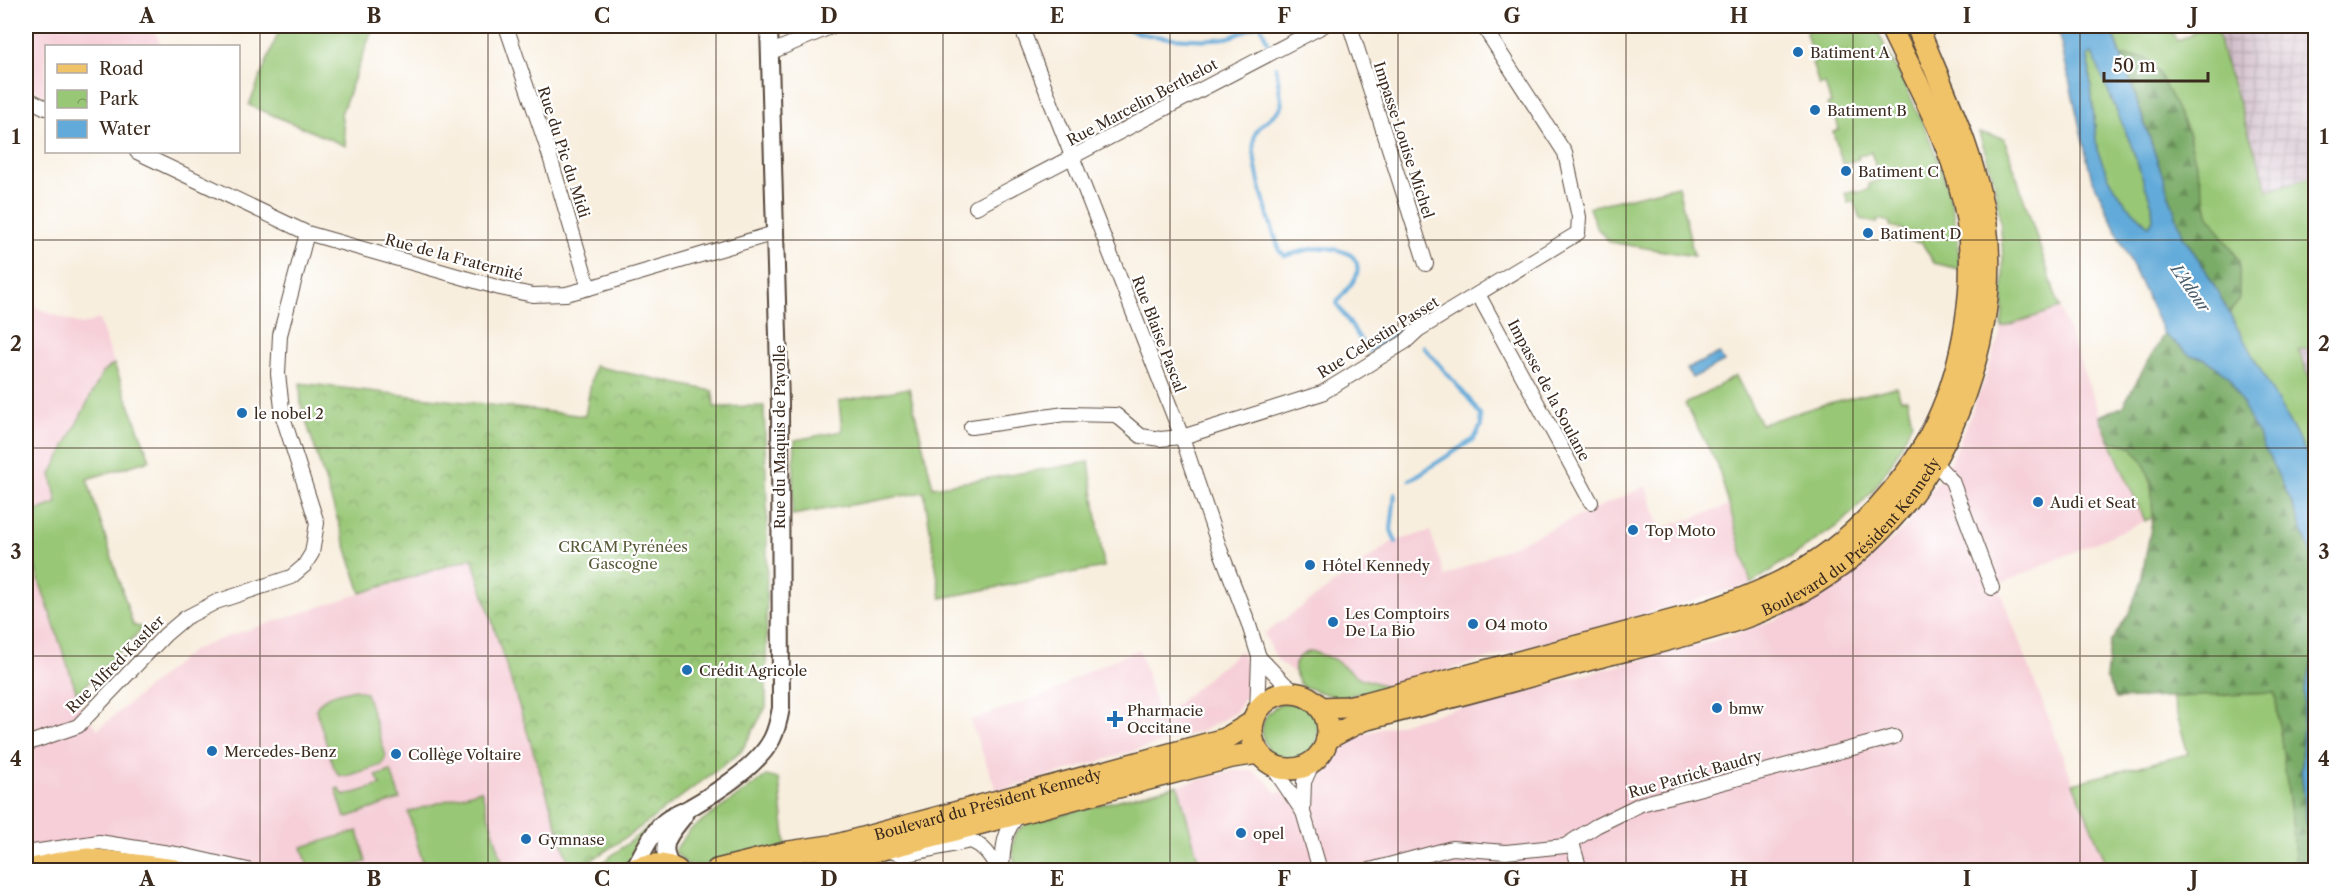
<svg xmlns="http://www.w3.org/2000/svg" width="2341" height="896" viewBox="0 0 2341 896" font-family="'Libre Caslon Text',serif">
<defs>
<pattern id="industrial-grid" width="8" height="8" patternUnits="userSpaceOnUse" patternTransform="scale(1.5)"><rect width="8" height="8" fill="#d1bdca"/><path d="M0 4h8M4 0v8" fill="none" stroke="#ab9aa3"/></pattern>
<pattern id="forest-firs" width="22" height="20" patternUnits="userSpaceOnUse" patternTransform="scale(1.5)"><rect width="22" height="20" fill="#7aac67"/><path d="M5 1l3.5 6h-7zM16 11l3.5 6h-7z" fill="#658c54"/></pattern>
<pattern id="park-crowns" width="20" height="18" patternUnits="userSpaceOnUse" patternTransform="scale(1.5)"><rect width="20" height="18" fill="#98c776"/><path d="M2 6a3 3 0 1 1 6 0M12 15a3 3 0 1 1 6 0" fill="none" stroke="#7da260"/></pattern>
</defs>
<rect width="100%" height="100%" fill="#fff"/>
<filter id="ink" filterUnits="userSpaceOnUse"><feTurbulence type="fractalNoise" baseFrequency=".0167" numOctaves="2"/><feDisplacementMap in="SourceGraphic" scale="12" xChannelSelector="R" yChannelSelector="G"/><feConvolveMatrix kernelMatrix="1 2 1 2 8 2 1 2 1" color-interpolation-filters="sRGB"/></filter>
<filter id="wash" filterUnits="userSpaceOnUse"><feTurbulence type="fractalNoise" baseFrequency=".008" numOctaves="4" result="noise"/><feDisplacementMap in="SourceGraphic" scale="24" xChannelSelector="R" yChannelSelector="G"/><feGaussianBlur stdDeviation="1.35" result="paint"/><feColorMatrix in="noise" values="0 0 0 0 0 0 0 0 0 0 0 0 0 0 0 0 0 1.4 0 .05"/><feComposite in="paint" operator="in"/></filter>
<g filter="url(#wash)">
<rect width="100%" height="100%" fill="#f8eede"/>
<!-- built -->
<g fill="#f6cfd8">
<polygon points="26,26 154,26 160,43 150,46 46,46 46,96 29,88 26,76"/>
<polygon points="26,278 37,308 82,325 99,319 114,364 103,372 51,474 58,503 36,511 26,536"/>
<polygon points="2060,308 2109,440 2145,521 1998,585 2073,783 2109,870 1201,870 1178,785 1236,770 1253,771 1268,782 1276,793 1318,782 1344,747 1362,734 1726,637 1782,617 1862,567 1910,522 1952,459 1983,384 2002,328"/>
<polygon points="1646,486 1660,529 1728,506 1751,584 1385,688 1382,685 1360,678 1333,659 1296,660 1295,673 1278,661 1264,634 1392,542 1430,531 1445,576"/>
<polygon points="26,541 81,708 98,729 193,650 223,638 471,558 571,870 236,870 101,846 26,860"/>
<polygon points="1139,649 1160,718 1241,650 1249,676 1249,690 1235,713 1204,730 997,792 970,720 1051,693 1086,672"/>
</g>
<!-- industrial -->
<g fill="url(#industrial-grid)">
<polygon points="2216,26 2315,26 2315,176 2268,190 2223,56"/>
<polygon points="2315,348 2315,390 2298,350"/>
</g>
<!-- green -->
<g fill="#98c776" stroke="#6a784a" stroke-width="1.5">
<polygon points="281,26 366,26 373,28 341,114 346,146 249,105"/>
<path d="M1812 26H1875C1906 89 1945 156 1956 227 1958 241 1959 255 1960 269L1934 263 1922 243 1900 239 1902 229 1890 226V222L1878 219 1877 223 1860 219 1854 201 1848 203 1845 193 1856 190 1857 193 1869 189 1868 184 1880 180 1871 152 1858 156 1859 159 1843 164 1833 132 1839 130 1836 118 1832 119 1827 104 1831 103 1825 84 1819 85 1812 63 1818 61 1814 49 1811 50 1806 33Z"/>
<polygon points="2111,26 2168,26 2177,41 2207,26 2216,26 2223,56 2268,190 2315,176 2315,274 2306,278 2315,316 2315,348 2298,350 2315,390 2315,469 2229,313 2239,301 2239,261 2209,216 2188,133 2146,58 2122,56"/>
<polygon points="2092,52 2130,142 2152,205 2153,220 2149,226 2126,204 2109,178 2097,150 2088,54"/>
<path d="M1979 133 2004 138 2060 308 2002 328C2005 279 2004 230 1994 182 1990 165 1984 149 1979 133Z"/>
<polygon points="1678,186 1694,256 1610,242 1597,228 1589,208 1593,206"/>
<polygon points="114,364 150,460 87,479 133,625 143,628 77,694 26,541 26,536 36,511 57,503 51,474 103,372"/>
<polygon points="1736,376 1761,424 1825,404 1896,387 1901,399 1907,399 1912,423 1894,459 1872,492 1843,522 1751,584 1718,466 1685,404"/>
<polygon points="909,388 933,487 1089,462 1104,567 941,598 924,492 792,515 795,440 842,431 839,401"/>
<path d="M2109 440C2116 442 2126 443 2132 447 2153 461 2152 495 2153 517L2145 521Z"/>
<path d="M1311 651 1333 659 1360 678 1383 685 1385 688 1338 698 1302 686C1291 671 1291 657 1311 651Z"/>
<path d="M355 689 366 693 386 756 382 765 347 776H340L334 768 316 710C320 695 341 693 355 689Z"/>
<polygon points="2275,693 2293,829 2296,870 2109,870 2073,783 2188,754 2172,697"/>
<circle cx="1290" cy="731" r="28"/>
<polygon points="391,771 400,799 345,818 336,789 339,788 344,796 381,785 376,776"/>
<polygon points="766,776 779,779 786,847 726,864 688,865 674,851 690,830"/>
<polygon points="1178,785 1201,870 1016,870 1012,849 1015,833 1028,823"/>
<polygon points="481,790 503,864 480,870 425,870 408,812"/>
<polygon points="654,823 632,858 618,870 593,870"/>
<polygon points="358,831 366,862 336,870 309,870 302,847"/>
</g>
<!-- forest -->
<g fill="url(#forest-firs)" stroke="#5a6b42" stroke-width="1.5">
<polygon points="2122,56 2146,58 2159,73 2188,133 2209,216 2239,260 2239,301 2229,313 2205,269 2183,236"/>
<polygon points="2164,334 2190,355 2206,359 2229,376 2291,501 2315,564 2315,653 2304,692 2301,769 2312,870 2296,870 2293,829 2275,693 2116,699 2106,678 2110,643 2129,613 2141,581 2153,517 2151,481 2144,463 2132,447 2109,440 2099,416 2122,407"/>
</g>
<!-- park -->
<polygon fill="url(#park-crowns)" stroke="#6a784a" stroke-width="1.5" points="594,366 713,391 714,407 764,406 767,511 766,707 741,752 634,832 577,870 571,870 472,558 361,593 301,405 300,383 585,416"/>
<!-- water -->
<g fill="#62aad9" stroke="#4e6a7c" stroke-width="1.5" fill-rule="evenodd">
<path d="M2057 26H2111L2183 236 2205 269 2315 469V564L2291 501 2229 377 2206 359 2190 355 2164 334 2091 176ZM2092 53 2130 142 2152 205 2153 220 2149 226 2126 204 2109 178 2097 150 2088 55Z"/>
<polygon points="1719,353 1724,362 1692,378 1687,369"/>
<polygon points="2315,653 2316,870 2312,870 2301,769 2304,692"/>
</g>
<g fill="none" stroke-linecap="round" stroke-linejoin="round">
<!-- stream -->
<g stroke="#62aad9" stroke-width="4">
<path d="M1124 26C1138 39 1205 41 1225 38 1235 37 1246 30 1255 26"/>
<polyline points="1261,26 1268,43"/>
<path d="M1276 67 1282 106C1275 116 1262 122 1256 132 1246 152 1272 229 1280 251L1285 256C1308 249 1326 243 1349 254 1356 258 1359 266 1357 274 1355 282 1343 293 1338 301L1337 304 1368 351 1403 329 1406 328 1408 330"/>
<polyline points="1410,480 1474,439 1481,426 1480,415 1469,399 1423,346"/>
<polyline points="1395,493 1391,530 1396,542"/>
</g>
</g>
</g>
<g filter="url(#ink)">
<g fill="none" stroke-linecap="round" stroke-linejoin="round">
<!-- minor casing -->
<g stroke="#57473b" stroke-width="16">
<g id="minor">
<polyline points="506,26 547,147 589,288"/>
<polyline points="1021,26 1182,437 1221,552 1248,622 1259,657 1257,712"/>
<polyline points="1350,26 1426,264"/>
<polyline points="769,53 833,26"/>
<polyline points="26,98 46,108"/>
<polyline points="137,152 307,233 500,288 533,295 566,294 589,288 775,233"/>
<polyline points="976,207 1323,26"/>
<polyline points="1478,294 1591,502"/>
<polyline points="971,427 1065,414 1116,415 1141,436 1160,439 1182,437 1322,393 1405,342 1418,330 1578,233 1579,217 1565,153 1483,26"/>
<polyline points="1934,462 1952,481 1992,588"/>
<polyline points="1259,657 1285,684 1299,695"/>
<polyline points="26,744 78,726 165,635 185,618 216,602 291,577 304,566 312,553 317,523 283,417 278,374 280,335 307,233"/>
<polyline points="1314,760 1304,782 1303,812 1320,870"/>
<polyline points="1272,766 1303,812"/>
<polyline points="1572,843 1580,870"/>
<path d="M885 850 904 855 971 841C986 847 991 858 999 870"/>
<polyline points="26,853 99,842 182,855 248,870"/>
<path d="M1002 870C1003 847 1003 830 1021 813"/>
<polyline points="1370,870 1452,848 1506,852 1565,846 1596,826 1641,804 1894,737"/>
</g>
</g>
<!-- tertiary casing -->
<g stroke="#57473b" stroke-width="20">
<g id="tertiary">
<path d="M672 867C656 845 672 832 684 816"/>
<path d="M634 869C640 857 653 831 663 823 671 815 682 813 691 807 717 792 758 766 772 739 777 729 779 719 781 708L780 404 769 26"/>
</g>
</g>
<!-- primary casing -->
<g stroke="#57473b" stroke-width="24">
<g id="primary">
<circle cx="1290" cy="731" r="38"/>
<path d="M1320 708 1346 707 1366 703 1708 611C1752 596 1796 578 1833 549 1873 518 1915 469 1936 423 1964 364 1977 284 1967 219 1956 151 1919 88 1890 26"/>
<path id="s1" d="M1327 739 1363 720C1442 700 1520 679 1599 657 1647 645 1696 634 1743 618 1849 581 1929 498 1965 393 1984 339 1994 282 1986 224 1975 155 1943 90 1917 26"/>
<polyline points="27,870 69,861 88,859 175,870"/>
<path d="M632 870C647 864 663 862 677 870"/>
<path id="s2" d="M717 870 789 852 837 845 1225 739 1253 722"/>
<polyline points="816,870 843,860 883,849 1232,757 1259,753"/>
</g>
</g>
<!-- minor -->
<use href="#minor" stroke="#fff" stroke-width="14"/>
<!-- tertiary -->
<use href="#tertiary" stroke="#fff" stroke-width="16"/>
<!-- primary -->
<use href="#primary" stroke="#f1c369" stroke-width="21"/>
</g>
</g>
<!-- grid -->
<path fill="none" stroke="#3b2a1e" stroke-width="1.5" stroke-opacity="0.55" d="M260 26V870M488 26V870M716 26V870M943 26V870M1170 26V870M1398 26V870M1626 26V870M1853 26V870M2080 26V870M26 240H2316M26 448H2316M26 656H2316"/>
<!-- markers -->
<g fill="#1f6fb2" stroke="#fff" stroke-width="2">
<circle cx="1798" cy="52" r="6"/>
<circle cx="1815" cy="110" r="6"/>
<circle cx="1846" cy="171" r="6"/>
<circle cx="1868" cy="233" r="6"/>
<circle cx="242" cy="413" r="6"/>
<circle cx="2038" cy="502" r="6"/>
<circle cx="1633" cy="530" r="6"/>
<circle cx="1310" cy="565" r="6"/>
<circle cx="1333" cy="622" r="6"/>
<circle cx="1473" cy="624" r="6"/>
<circle cx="687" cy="670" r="6"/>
<circle cx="1717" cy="708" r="6"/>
<path d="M1112 710h6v6h6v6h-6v6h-6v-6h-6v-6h6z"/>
<circle cx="212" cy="751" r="6"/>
<circle cx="396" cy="754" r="6"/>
<circle cx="1241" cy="833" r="6"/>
<circle cx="526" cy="839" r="6"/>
</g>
<g text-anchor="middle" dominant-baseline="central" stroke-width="4.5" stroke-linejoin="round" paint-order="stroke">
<!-- poi labels -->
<g font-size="15" fill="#3b2a1e" stroke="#fff" text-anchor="start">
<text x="1810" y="52">Batiment A</text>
<text x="1827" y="110">Batiment B</text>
<text x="1858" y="171">Batiment C</text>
<text x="1880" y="233">Batiment D</text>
<text x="254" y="413">le nobel 2</text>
<text x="2050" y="502">Audi et Seat</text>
<text x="1645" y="530">Top Moto</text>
<text x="1322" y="565">Hôtel Kennedy</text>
<text x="1345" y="613">Les Comptoirs<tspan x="1345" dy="17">De La Bio</tspan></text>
<text x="1485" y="624">O4 moto</text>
<text x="699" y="670">Crédit Agricole</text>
<text x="1729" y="708">bmw</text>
<text x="1127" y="710">Pharmacie<tspan x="1127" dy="17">Occitane</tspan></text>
<text x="224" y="751">Mercedes-Benz</text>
<text x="408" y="754">Collège Voltaire</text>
<text x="1253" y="833">opel</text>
<text x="538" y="839">Gymnase</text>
</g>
<!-- street labels -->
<g font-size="15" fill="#3b2a1e" stroke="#fff">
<text transform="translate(1142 102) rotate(-28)">Rue Marcelin Berthelot</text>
<text transform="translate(1404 140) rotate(72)">Impasse Louise Michel</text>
<text transform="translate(564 152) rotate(72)">Rue du Pic du Midi</text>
<text transform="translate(454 257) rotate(15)">Rue de la Fraternité</text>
<text transform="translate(1159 334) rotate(69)">Rue Blaise Pascal</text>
<text transform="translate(1378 337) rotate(-32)">Rue Celestin Passet</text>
<text transform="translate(1549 390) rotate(62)">Impasse de la Soulane</text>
<text transform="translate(779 437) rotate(-90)">Rue du Maquis de Payolle</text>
<text stroke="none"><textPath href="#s1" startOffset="572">Boulevard du Président Kennedy</textPath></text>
<text transform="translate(115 664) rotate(-45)">Rue Alfred Kastler</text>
<text transform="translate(1695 774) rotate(-16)">Rue Patrick Baudry</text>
<text stroke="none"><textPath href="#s2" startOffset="279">Boulevard du Président Kennedy</textPath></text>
</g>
<!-- park labels -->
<g font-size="15" fill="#575938" stroke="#fff">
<text x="623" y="546">CRCAM Pyrénées<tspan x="623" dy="17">Gascogne</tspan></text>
</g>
<!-- water labels -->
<g font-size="16" font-style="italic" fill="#4b5d69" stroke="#fff">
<text transform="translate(2191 288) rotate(55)">L'Adour</text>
</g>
</g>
<!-- margin -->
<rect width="2341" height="896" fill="none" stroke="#fff" stroke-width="66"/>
<!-- legend -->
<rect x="45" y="45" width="195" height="108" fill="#ffffff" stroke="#b1aaa5" stroke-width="1.5"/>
<rect x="57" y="64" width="30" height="9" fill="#f1c369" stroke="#b1aaa5" stroke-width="1.5"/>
<text x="99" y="75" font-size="18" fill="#3b2a1e">Road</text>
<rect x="57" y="90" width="30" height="18" fill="url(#park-crowns)" stroke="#b1aaa5" stroke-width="1.5"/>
<text x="99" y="105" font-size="18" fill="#3b2a1e">Park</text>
<rect x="57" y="120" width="30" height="18" fill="#62aad9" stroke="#b1aaa5" stroke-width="1.5"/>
<text x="99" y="135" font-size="18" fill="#3b2a1e">Water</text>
<!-- scale -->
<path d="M2104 72v9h104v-9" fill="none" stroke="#3b2a1e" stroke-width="3"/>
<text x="2113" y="72" font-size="18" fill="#3b2a1e" stroke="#ffffff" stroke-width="4.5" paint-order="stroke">50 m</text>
<rect x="33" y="33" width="2275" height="830" fill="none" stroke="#3b2a1e" stroke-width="2"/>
<g font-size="20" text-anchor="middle" font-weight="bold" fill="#3b2a1e">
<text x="147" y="23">A</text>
<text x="374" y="23">B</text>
<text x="602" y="23">C</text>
<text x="829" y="23">D</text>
<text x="1057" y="23">E</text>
<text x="1284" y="23">F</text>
<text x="1512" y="23">G</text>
<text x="1739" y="23">H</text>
<text x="1967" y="23">I</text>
<text x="2194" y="23">J</text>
<text x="16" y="144">1</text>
<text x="2324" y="144">1</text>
<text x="16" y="351">2</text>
<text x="2324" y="351">2</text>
<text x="16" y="559">3</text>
<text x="2324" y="559">3</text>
<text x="16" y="766">4</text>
<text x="2324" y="766">4</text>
<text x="147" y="886">A</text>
<text x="374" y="886">B</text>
<text x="602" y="886">C</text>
<text x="829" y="886">D</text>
<text x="1057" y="886">E</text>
<text x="1284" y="886">F</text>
<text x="1512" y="886">G</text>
<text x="1739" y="886">H</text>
<text x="1967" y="886">I</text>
<text x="2194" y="886">J</text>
</g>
</svg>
